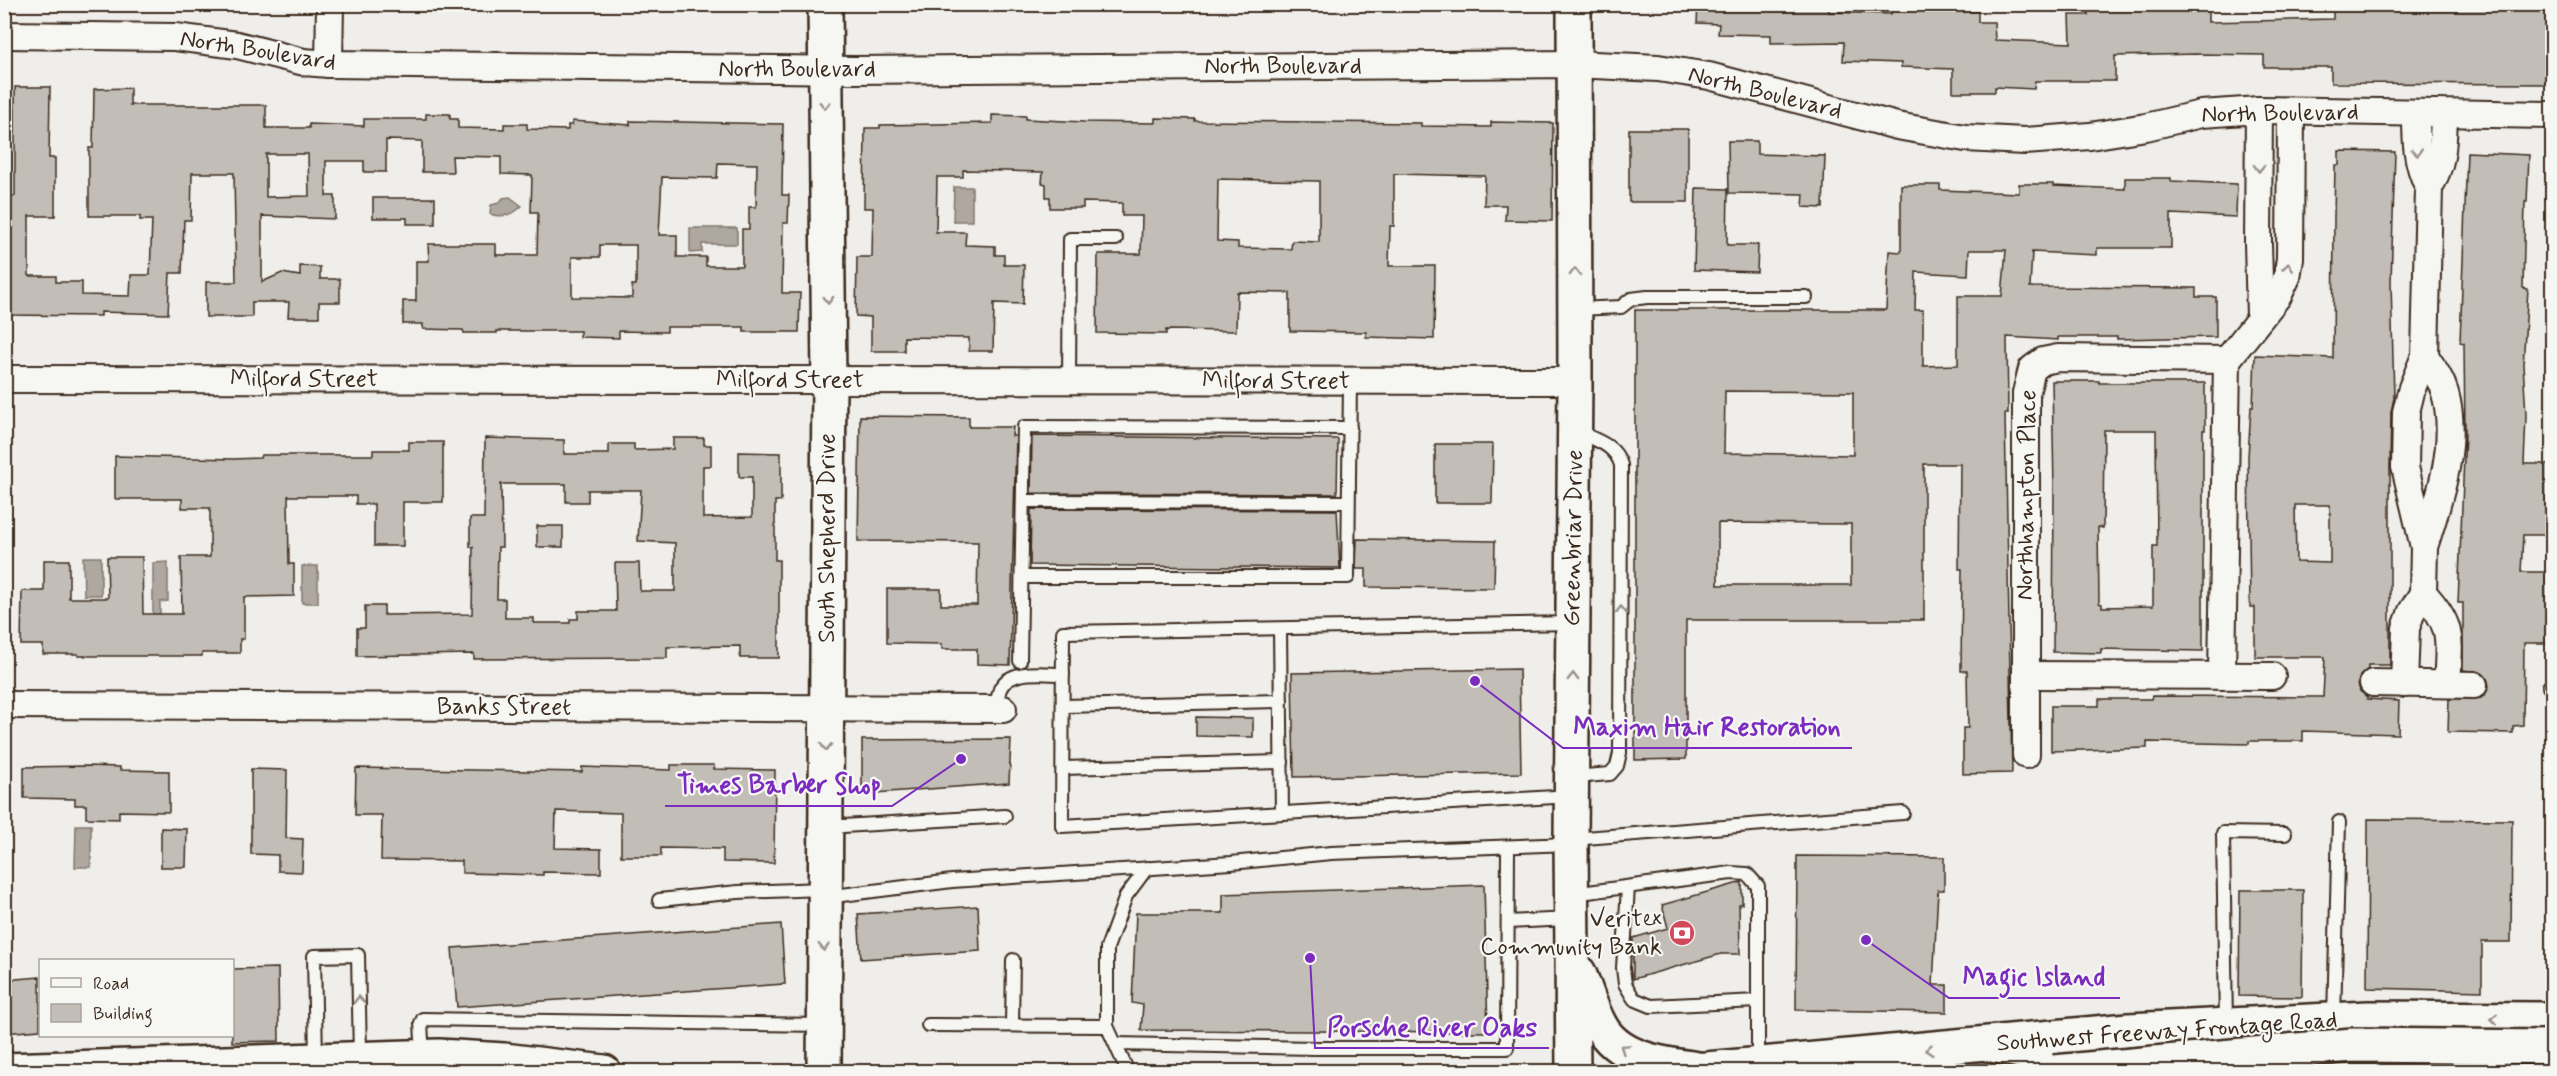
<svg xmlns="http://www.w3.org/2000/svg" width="2557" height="1076" viewBox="0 0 2557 1076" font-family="Mynerve,sans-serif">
<rect width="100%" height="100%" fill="#efeeea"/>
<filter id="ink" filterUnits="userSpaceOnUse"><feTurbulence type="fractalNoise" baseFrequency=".0167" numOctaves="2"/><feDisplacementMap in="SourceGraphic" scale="12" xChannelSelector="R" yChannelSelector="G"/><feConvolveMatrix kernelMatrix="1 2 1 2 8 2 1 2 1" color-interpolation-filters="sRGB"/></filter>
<g filter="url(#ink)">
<!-- water -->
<g fill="#afa8a1" stroke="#81766d" stroke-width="1.5">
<polygon points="954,187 972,187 972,221 953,221"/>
<path d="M510 197 522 206C513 215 502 218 490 214L491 205 499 203 503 198Z"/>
<polygon points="690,228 737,228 737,244 702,244 702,252 690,253"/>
<polygon points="83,557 101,557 101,595 84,595"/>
<polygon points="168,562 168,601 160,602 160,615 153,615 153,563"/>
<rect x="302" y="566" width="16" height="37"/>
<polygon points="76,825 91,825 91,867 75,867"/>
</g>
<!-- building -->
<g fill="#c2bdb7" stroke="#3b2a1e" stroke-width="1.5" fill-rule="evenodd">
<polygon points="1698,4 1829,4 1829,12 1891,14 1892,4 1941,6 1941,12 1978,11 1978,22 1994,22 1995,40 2071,43 2070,15 2088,15 2088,5 2208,4 2208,22 2333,19 2333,4 2553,4 2553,84 2331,83 2331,67 2264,67 2264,55 2196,54 2115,56 2115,81 2035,81 2034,89 1995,87 1995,92 1953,92 1953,69 1901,67 1901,63 1843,61 1844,42 1771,43 1771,35 1718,34 1719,24 1697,23"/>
<path d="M15 87H50L49 158H55V216H29V276H56V282H82V295L130 296 131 275H150L152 220H140V216H89V148H93L94 89 130 88V105H266V128H309V124L364 126V119H426V114H450V119H458V128L504 129V124H527V129L568 130V125H572V121L630 125V121L783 124 782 195H789L788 223H783L782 293H800L799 332H744V327H667V332L619 331V338L580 337V331H497V333H464L463 330 423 329V324H403V301H416V261H429L428 244H496V255H537L538 212H531L532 175 501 174V157L452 156 453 172H422V141L386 140V172H364V161H326V196H335V219L262 216V282L282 273 300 276V266L320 267V279H340V302H319V317H288L289 302H252V317H206V282H236L234 173H192L191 220H184L182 273H170L168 314 101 312V316L4 315 7 196H15ZM266 154H308L309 196 266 197ZM718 163 757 164 756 207H749V229H742V266H706V257H677V235H659L662 177 717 178ZM600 245H636V285H632V298L572 297V257H600Z"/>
<path d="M992 115 1026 116V119L1084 122 1155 123V118L1195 119V121L1421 123V126L1491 127V122L1553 123 1552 221 1505 220 1506 205H1484L1485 176 1394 174V226H1390L1389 266H1435L1434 339 1366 337V332L1290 331V293L1237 292 1236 331 1166 330V334L1097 333 1098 254H1141L1142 216H1122V203L1083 202V208H1050V197H1046V184L1042 183 1043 172 963 170V177H937L936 232H966L965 245 995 246V255H1004V265H1024L1023 304 994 303 993 351H969V338L904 337V351H871V317L856 316 857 257H872L873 208H864L865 128H880V125L992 123ZM1218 179 1319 181V242L1292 241 1291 249 1238 248V242L1217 241Z"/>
<rect x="1629" y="129" width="59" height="73"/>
<polygon points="1728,141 1757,141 1757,154 1825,156 1823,208 1803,207 1804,194 1729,193"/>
<path d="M2339 151 2395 152 2391 282 2394 398 2391 412 2390 467V665H2368V669L2360 676 2358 683 2360 691 2367 697V699L2399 701 2398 734 2303 731V741H2249V744L2147 742V748L2051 751V706H2099V699H2151L2152 696 2323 697 2325 657H2255V607H2250L2248 457 2251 407H2253L2255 355 2333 358 2334 218 2335 165H2339ZM2295 505H2330V563L2296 562Z"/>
<polygon points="2467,152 2529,155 2527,202 2525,202 2523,288 2528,289 2523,364 2526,415 2524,464 2553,464 2553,535 2523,535 2521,572 2553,572 2553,643 2524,643 2523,725 2513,726 2513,733 2448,732 2449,699 2481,698 2486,693 2489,686 2487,678 2482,673 2463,670 2463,603 2458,603 2465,433 2464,343 2460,342"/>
<path d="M2125 178H2171V181L2237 184 2236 217 2171 214V248H2097V255L2032 252 2030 287 2196 288V297H2216V337L2117 339V337H2058V340L2007 337 2008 414H2005L2006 469 2012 773 1963 774V728H1968L1967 671H1961L1962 569H1959L1960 464H1924V620H1686V759L1635 760V310H1886L1889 251 1901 252V185H1940V190L2019 193V184H2053V186L2125 189ZM1969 250H2006L2002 296H1958V365L1923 366V310H1915L1916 272 1968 275ZM1725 391 1853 392V455L1724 453ZM1718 523 1851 524V585H1718Z"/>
<polygon points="1696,188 1728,189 1727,245 1758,245 1757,272 1694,270"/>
<polygon points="373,198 435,198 435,224 407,224 407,218 373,218"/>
<path d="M2052 381H2099V383H2205V430H2203V651L2101 649V653L2053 652 2054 489ZM2104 430H2156L2157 546H2153V606L2102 607V604L2099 603 2098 527 2103 528Z"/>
<polygon points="860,416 969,417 969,427 1013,427 1012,436 1016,436 1010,665 977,664 977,649 942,649 942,644 887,643 887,589 941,589 941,605 977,605 978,542 858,541"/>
<polygon points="1032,436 1338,439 1337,494 1031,493"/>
<path d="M485 438 564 440V454H609V444H634V450L673 449V438H704V445H711V466H703V518L752 517V477H739V452L781 453V501H775V560H779V658H740V646L667 647V658L474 659V654L357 656V628H365V606H384V615L472 614 473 547H470V518H484ZM501 484H566V502H588V490H641L638 541 675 543V591H640L639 563H615L616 611H578V619H570V623H534V618H505V599H497L498 547H502Z"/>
<polygon points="409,442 443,442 443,502 403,502 403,546 374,546 374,504 356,504 356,496 288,496 289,564 294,564 294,596 244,597 244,639 240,639 240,653 202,653 202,656 78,656 78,654 43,654 43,645 21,645 22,591 44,591 44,560 69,560 69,598 108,598 107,557 142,557 143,614 182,614 181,557 210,557 210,508 182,508 182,499 115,499 115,456 233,459 260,458 261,455 373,455 373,450 409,450"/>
<polygon points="1435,444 1493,444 1492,503 1435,503"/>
<polygon points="1031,509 1337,510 1340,568 1030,565"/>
<rect x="537" y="526" width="26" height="21"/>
<polygon points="1357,539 1495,541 1494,588 1366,587 1366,569 1356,569"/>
<polygon points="1519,669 1521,773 1294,777 1292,673"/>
<polygon points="1196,717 1253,718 1253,737 1196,736"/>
<polygon points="1011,739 1009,783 862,794 862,740"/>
<polygon points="671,765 714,765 714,769 775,770 774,863 723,862 723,849 661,848 661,856 621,856 621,813 556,811 555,848 601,849 601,873 543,872 543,875 462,873 462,861 381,860 382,815 355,815 356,768 582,772 582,767 671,770"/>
<polygon points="87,766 120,767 120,770 169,771 169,812 119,811 119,819 86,818 86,805 75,805 75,799 24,798 24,767"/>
<polygon points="251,769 287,770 286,838 303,839 302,872 278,871 278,855 251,854"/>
<polygon points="2368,819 2512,820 2511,942 2482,942 2482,991 2367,988"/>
<polygon points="161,828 187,829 186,867 161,867"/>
<polygon points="1797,856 1944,857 1944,890 1938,890 1933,985 1947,985 1947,1012 1796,1010"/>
<polygon points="1742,882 1742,904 1739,904 1740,954 1721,954 1633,979 1633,938 1668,928 1662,905"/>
<polygon points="1484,885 1488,1032 1141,1030 1143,1005 1132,1003 1136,913 1223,913 1223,894"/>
<polygon points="2240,890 2303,890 2302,997 2239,996"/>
<polygon points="978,906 980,951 861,959 858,914"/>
<polygon points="781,924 785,984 457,1007 452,948"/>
<polygon points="278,968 279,1041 232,1042 232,969"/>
<polygon points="40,977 40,1030 4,1033 4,980"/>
</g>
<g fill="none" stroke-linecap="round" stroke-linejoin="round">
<!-- lane casing -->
<g stroke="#3b2a1e" stroke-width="16">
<g id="lane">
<polyline points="1577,309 1621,307 1631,299 1647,297 1806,297"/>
<polyline points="1069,380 1070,239 1116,239"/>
<polyline points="1023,501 1348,502"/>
<polyline points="1022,577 1348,577 1350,381"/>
<polyline points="1280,629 1282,813"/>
<polyline points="1020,661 1024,427 1350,428"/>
<polyline points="2549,687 2552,687"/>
<polyline points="1063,706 1281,701"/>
<path d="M996 708C997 703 998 695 1000 689 1010 668 1044 674 1063 674"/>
<polyline points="1063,768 1282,762"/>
<path d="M1573 777 1610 774 1617 766 1620 753 1621 465C1615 444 1595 440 1576 431"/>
<polyline points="1571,796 1062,826 1063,632 1572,623"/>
<polyline points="827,827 1005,816"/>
<polyline points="1572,839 1903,813"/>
<polyline points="1628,887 1623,968 1625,984 1634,999 1651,1006 1758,1001"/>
<polyline points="1573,894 1731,873 1747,874 1758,886 1758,1064"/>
<polyline points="826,897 952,881 1231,863 1331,853 1571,844"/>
<polyline points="659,900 738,892 823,889"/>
<polyline points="1508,922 1571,919"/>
<polyline points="2334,1019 2339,822"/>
<polyline points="2226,1024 2223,833 2285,834"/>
<polyline points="928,1025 1107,1026"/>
<polyline points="1012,1025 1013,960"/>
<polyline points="1116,1044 1315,1048 1507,1048 1508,847"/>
<polyline points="423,1057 421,1023 423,1019 823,1025"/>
<polyline points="316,1059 314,956 358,955 360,1057"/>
<polyline points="1128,1072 1107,1026 1107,948 1126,896 1147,868"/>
</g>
</g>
<!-- street casing -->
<g stroke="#3b2a1e" stroke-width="30">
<g id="street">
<polyline points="4,35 175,37 237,45 304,62 329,64 854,70 1573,64 1658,68 1709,76 1897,126 1965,138 2025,141 2090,136 2146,127 2201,114 2259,110 2552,115"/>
<polyline points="329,64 330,4"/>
<polyline points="2259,110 2258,243 2260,316"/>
<path d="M2416 113C2416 141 2416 162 2429 188"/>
<polyline points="4,379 1575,381"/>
<path d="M2424 547C2439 500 2459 443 2445 393 2441 379 2433 368 2425 356"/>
<path d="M2423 593C2455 627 2449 641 2447 684"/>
<polyline points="2026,675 2272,676"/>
<polyline points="2222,676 2227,360 2278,296 2287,277 2290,259 2291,111"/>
<polyline points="2373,683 2474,685"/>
<path d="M2404 684 2406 628 2412 611 2423 593 2424 547 2405 467 2406 412 2412 388 2425 356 2429 188C2444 161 2443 144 2444 114"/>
<polyline points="4,705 1003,709"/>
<polyline points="2026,755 2026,393 2032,369 2043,361 2058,358 2227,360"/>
</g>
</g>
<!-- secondary casing -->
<g stroke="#3b2a1e" stroke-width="38">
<g id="secondary">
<path d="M1579 973C1586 990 1591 1009 1600 1025 1618 1060 1664 1064 1698 1069"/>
<polyline points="4,1070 439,1056 504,1060 604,1072"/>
<polyline points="824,1072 829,380 825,4"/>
<polyline points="1573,1072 1571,840 1575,381 1574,4"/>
<polyline points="1674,1072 2128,1030 2368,1018 2552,1019"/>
</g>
</g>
<!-- highway casing -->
<g stroke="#3b2a1e" stroke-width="38">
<g id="highway">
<polyline points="1987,1044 2042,1056 2095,1057"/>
<polyline points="2302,1061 2552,1068"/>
</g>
</g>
<!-- lane -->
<use href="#lane" stroke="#f6f6f2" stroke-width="12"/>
<!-- street -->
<use href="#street" stroke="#f6f6f2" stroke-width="26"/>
<!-- secondary -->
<use href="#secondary" stroke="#f6f6f2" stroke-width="33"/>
<!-- highway -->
<use href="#highway" stroke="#f6f6f2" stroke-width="33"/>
<!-- highway-bridge casing -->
<g stroke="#3b2a1e" stroke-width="38" stroke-linecap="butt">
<polyline id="highway-bridge" points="2054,1072 2353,1045 2552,1047"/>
</g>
<!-- highway-bridge -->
<use href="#highway-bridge" stroke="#f6f6f2" stroke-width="33"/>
</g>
<!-- one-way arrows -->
<defs><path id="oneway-chevron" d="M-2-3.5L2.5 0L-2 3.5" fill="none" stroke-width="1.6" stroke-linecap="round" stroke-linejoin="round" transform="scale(1.5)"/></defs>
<g stroke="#989088">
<use href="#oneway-chevron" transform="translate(825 105) rotate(89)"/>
<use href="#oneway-chevron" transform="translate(2417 152) rotate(84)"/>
<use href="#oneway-chevron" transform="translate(2259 168) rotate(91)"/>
<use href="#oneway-chevron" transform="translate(2288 267) rotate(-81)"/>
<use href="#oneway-chevron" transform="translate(1575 272) rotate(-90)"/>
<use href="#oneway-chevron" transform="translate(828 300) rotate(89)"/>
<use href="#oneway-chevron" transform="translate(1621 610) rotate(-90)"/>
<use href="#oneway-chevron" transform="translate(1573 677) rotate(-89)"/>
<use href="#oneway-chevron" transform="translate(826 747) rotate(91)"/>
<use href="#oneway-chevron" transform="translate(824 947) rotate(90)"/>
<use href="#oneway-chevron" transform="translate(359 1000) rotate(-91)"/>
<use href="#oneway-chevron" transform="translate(2494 1019) rotate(-180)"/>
<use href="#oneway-chevron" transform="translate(1624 1048) rotate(-146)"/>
<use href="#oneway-chevron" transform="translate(1929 1050) rotate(175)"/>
</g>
</g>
<!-- icons -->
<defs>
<g id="bank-disc" transform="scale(1.35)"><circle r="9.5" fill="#d1495b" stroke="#f6f6f2"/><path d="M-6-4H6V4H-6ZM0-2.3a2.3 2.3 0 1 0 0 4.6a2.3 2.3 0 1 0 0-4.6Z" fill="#fff"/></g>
</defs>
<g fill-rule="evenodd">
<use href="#bank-disc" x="1682" y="933"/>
</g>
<g text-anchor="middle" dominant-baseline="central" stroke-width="4.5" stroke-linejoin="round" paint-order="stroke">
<!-- street labels -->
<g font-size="24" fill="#3b2a1e" stroke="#f6f6f2">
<text transform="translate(258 51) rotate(9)">North Boulevard</text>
<text x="1283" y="66">North Boulevard</text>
<text x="797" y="69">North Boulevard</text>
<text transform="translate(1765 93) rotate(14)">North Boulevard</text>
<text transform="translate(2280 114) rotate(-1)">North Boulevard</text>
<text x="304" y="379">Milford Street</text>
<text x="790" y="380">Milford Street</text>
<text x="1276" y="381">Milford Street</text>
<text transform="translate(2027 495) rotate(-89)">Northhampton Place</text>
<text transform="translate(827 538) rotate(-90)">South Shepherd Drive</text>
<text transform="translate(1574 538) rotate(-89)">Greenbriar Drive</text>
<text x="504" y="707">Banks Street</text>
<text transform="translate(2167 1032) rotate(-4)">Southwest Freeway Frontage Road</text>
</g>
<!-- poi labels -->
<g font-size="24" fill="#3b2a1e" stroke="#f6f6f2" text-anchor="end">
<text x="1662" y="919">Veritex<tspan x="1662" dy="28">Community Bank</tspan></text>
</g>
</g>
<!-- callouts -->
<path fill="none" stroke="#7b2cbf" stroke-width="2" d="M1475 681L1563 748H1852M961 759L892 806H665M1866 940L1949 998H2120M1310 958L1315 1048H1549"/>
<g fill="#7b2cbf" stroke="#f6f6f2" stroke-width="2">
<circle cx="1475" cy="681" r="6"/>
<circle cx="961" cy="759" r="6"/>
<circle cx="1866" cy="940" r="6"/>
<circle cx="1310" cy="958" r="6"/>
</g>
<g font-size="26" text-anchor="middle" font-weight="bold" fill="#7b2cbf" stroke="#f6f6f2" stroke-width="4.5" stroke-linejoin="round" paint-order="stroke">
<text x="1707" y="735">Maxim Hair Restoration</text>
<text x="779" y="793">Times Barber Shop</text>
<text x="2034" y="985">Magic Island</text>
<text x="1432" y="1036">Porsche River Oaks</text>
</g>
<!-- margin -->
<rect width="2557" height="1076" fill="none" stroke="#f6f6f2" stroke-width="24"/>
<rect x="12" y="12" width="2533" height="1052" fill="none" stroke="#3b2a1e" stroke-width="2" filter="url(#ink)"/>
<!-- legend -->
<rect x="39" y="959" width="195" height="78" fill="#f6f6f2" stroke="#aba49d" stroke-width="1.5"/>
<rect x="51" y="978" width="30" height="9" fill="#f6f6f2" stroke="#aba49d" stroke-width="1.5"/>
<text x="93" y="989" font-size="18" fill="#3b2a1e">Road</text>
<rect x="51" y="1004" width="30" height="18" fill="#c2bdb7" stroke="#aba49d" stroke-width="1.5"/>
<text x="93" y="1019" font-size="18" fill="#3b2a1e">Building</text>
</svg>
